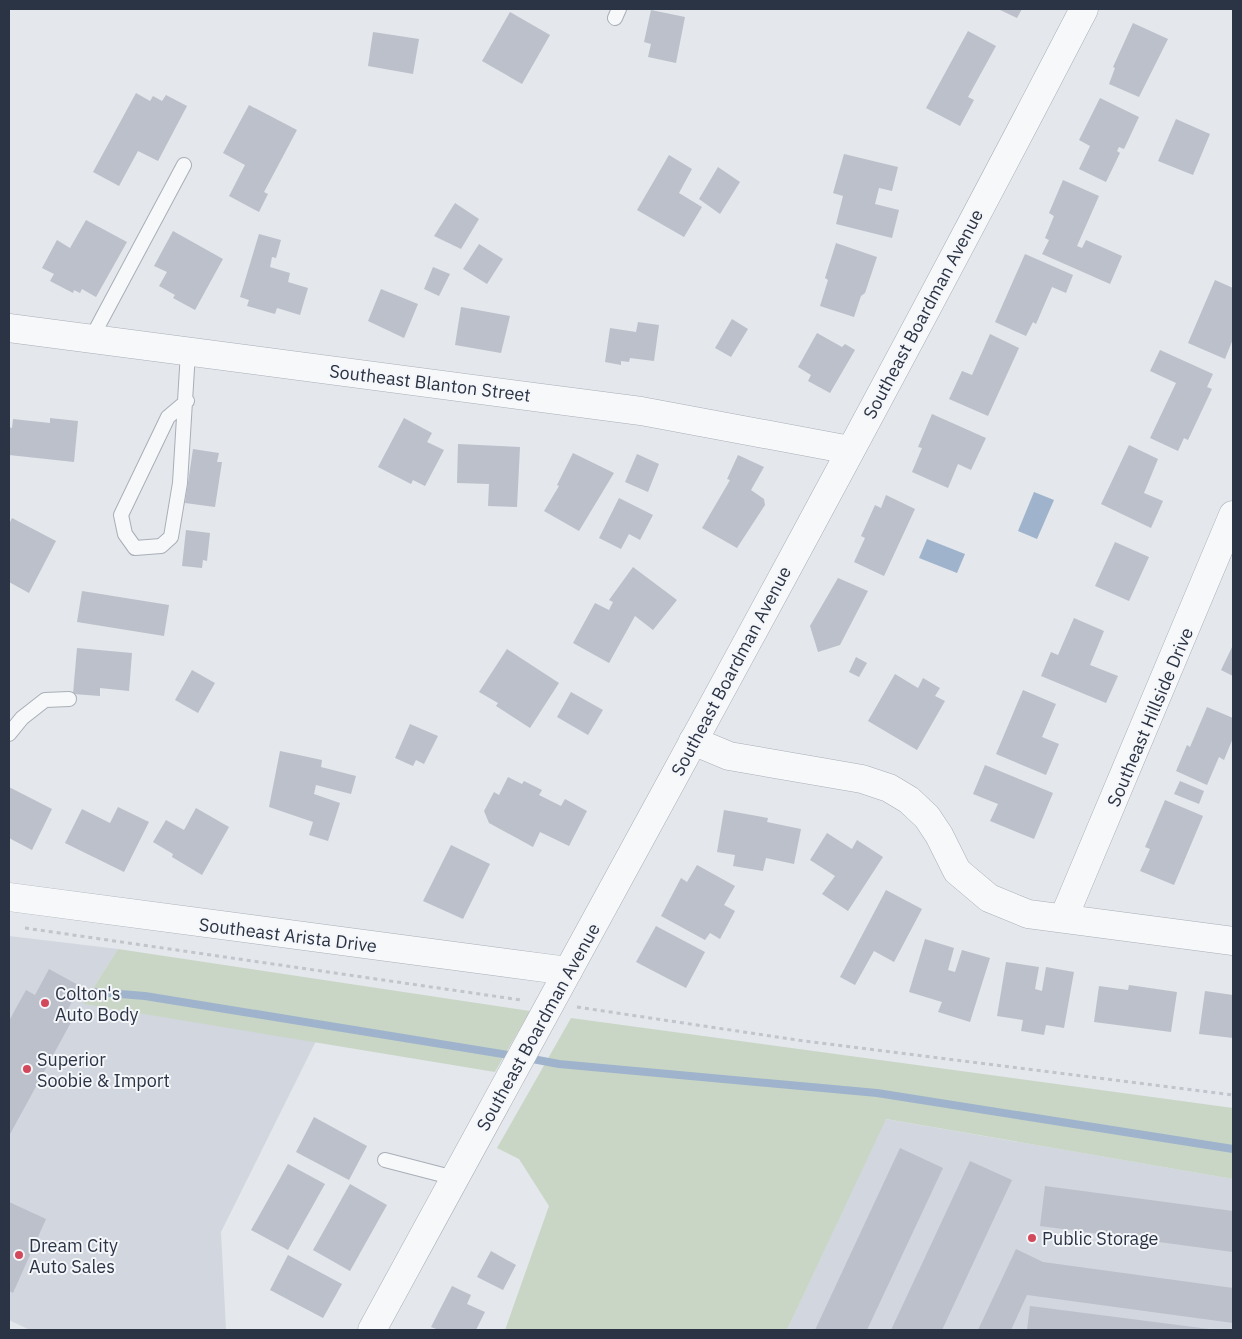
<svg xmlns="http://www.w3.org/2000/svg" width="1242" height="1339" viewBox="0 0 1242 1339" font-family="'IBM Plex Sans',sans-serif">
<rect width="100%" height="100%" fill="#e4e7ec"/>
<!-- built -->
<g fill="#d2d6de">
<polygon points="9,936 118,949 83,1004 316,1041 221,1232 226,1330 30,1330 9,1320"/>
<polygon points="885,1119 1233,1179 1233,1330 787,1330"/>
</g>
<!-- green -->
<g fill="#c9d6c5">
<polygon points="118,949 530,1011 495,1072 83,1004"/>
<polygon points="571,1018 1233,1108 1233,1179 886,1119 787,1330 505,1330 549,1206 519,1159 497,1148"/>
</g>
<!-- water -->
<g fill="#9fb4cc">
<polygon points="1034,492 1054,500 1037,539 1018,531"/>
<polygon points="927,539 965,554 957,573 919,558"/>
</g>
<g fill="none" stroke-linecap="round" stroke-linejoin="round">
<!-- stream -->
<g stroke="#9fb4cc" stroke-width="8">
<polyline points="95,992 145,996 515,1056"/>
<polyline points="527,1058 559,1064 877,1093 1233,1149"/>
</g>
</g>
<!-- building -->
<g fill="#bbc0ca">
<polygon points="998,9 1022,9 1017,18"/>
<polygon points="651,10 685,17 676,63 648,57 651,44 644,42"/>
<polygon points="510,12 550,35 522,84 482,61"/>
<polygon points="1133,23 1168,39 1139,97 1109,84 1115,68 1113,67"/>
<polygon points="968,31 996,46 968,97 974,100 960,126 926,108"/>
<polygon points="373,32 419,39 413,74 368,66"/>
<polygon points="136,93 150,101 153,96 162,101 166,95 187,106 158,161 138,151 119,186 93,172"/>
<polygon points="1100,98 1139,117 1124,149 1119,147 1117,151 1120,153 1106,182 1079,169 1090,146 1079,140"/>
<polygon points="249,105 297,130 264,192 268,194 259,212 229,196 245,165 223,153"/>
<polygon points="1176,119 1210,134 1193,175 1158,161"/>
<polygon points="844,154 898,167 892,191 879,188 875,204 899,210 892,238 836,224 843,196 833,193"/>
<polygon points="669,155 692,169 679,193 702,207 684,237 637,210"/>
<polygon points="718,167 740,182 720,214 699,199"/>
<polygon points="1063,180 1099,196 1077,246 1082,248 1086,240 1122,256 1110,284 1042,254 1049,240 1045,238 1054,216 1049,213"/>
<polygon points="455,203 479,219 461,249 434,236"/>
<polygon points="86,220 127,242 96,297 82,289 80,293 74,290 73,293 50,281 54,274 42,268 57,240 70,248"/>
<polygon points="173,231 223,259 195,310 173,298 175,295 159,286 167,272 154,266"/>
<polygon points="259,234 281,240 276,258 272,257 270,267 290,273 288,282 308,288 300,315 277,308 275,314 247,306 249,300 240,297"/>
<polygon points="836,243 877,257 865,293 861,296 854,317 820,306 828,280 825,278"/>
<polygon points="479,244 503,259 487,284 463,269"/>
<polygon points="1025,254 1073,275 1066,293 1052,287 1036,324 1033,322 1026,336 995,322"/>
<polygon points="433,267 450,274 439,296 424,289"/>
<polygon points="1215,280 1233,288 1233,339 1225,359 1188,343"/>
<polygon points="381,289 418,304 404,338 368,321"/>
<polygon points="461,307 510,316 501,353 455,345"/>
<polygon points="732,319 748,329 731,357 715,348"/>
<polygon points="638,322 659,325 654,361 630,358 629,362 621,361 621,365 605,362 610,328 636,332"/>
<polygon points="817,333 842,347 845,344 855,350 830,393 808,381 811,375 798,367"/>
<polygon points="990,334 1019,348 988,416 949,399 962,371 972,375"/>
<polygon points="1160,350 1213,374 1207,387 1212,389 1188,440 1184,438 1178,451 1150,438 1176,383 1150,371"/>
<polygon points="932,414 986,438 971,470 958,464 948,488 912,472 922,448 918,447"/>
<polygon points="50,418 78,421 74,462 9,455 9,427 12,428 13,419 50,423"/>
<polygon points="404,418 432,433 427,442 444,450 425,486 413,480 411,484 378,467"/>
<polygon points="458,444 520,447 517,507 488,506 489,484 457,483"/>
<polygon points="1129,445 1158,459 1144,493 1163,501 1151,528 1101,504"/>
<polygon points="193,449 219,453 217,462 222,462 215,507 185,503"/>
<polygon points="573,453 614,473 579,531 544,511 559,486 557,485"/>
<polygon points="637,454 659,464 648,492 625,482"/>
<polygon points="738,455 764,467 751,490 764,499 765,505 737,548 702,528 730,480 727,479"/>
<polygon points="886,495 915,509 884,576 854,562 865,538 861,536 875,505 881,508"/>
<polygon points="619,498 653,515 640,540 629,534 621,549 599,538"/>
<polygon points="12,518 56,541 29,593 9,582 9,524"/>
<polygon points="186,530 210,533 207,561 203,560 202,568 182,566"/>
<polygon points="1115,542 1149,557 1129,601 1095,586"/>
<polygon points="633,567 677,600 653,630 635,616 609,663 573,643 595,603 609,610 613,602 609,600"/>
<polygon points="838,578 868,591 840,645 818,652 810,626"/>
<polygon points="82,591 169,605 164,636 77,622"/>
<polygon points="1074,618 1104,631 1090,665 1118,676 1106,703 1041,676 1051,652 1058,655"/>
<polygon points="1233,645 1233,676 1221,670"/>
<polygon points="77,648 132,653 129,691 100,688 100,696 73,694"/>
<polygon points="507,649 559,683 530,728 496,706 498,703 479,692"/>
<polygon points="856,657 867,663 859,677 849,672"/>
<polygon points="192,670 215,683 198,713 175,700"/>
<polygon points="895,674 918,688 923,678 940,688 935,696 945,701 917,750 868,721"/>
<polygon points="1023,690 1056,704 1042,737 1059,744 1046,775 996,754"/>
<polygon points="571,692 603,710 588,735 557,717"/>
<polygon points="1207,707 1233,718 1233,738 1224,760 1219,757 1207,785 1176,771 1187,745 1190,747"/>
<polygon points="410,724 438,736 424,764 416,760 413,766 395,758"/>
<polygon points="280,751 322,760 321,767 356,776 351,794 316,785 314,794 340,803 328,841 309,835 313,822 269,807"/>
<polygon points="985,765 1053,793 1034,839 990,821 998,804 973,794"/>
<polygon points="508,777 522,784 524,781 542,790 539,795 561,806 565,799 587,811 569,846 540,832 533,847 489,823 484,811 494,792 499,795"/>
<polygon points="1180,781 1204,791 1199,804 1174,794"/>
<polygon points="9,787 52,809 32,850 9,838"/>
<polygon points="1165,800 1203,816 1174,885 1140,871 1150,849 1145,847"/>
<polygon points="118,807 149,822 124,872 65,843 82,809 110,823"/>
<polygon points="196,808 229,827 202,875 172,857 173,854 153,842 166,820 184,830"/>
<polygon points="724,810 768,818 767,822 801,829 794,864 766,858 763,871 733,866 735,855 717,852"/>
<polygon points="827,833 852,849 857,840 883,857 848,911 822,894 835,876 810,860"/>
<polygon points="451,845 490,864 463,919 423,901"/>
<polygon points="697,865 735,886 724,905 735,911 720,939 710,933 705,940 661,916 681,878 687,882"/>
<polygon points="886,890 922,909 894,962 874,951 855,985 840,977"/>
<polygon points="656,926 705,952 686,988 636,962"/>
<polygon points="925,939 954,948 948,970 955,972 962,950 990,958 970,1022 938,1012 942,1002 909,992"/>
<polygon points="1006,962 1039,967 1035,989 1042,991 1046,967 1074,972 1064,1028 1046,1025 1044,1035 1021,1031 1023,1020 997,1016"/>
<polygon points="49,969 80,986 67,1011 75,1015 9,1136 9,1021 26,990 35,995"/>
<polygon points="1129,985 1177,992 1171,1032 1094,1022 1099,986 1128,990"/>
<polygon points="1205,991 1233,995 1233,1038 1199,1034"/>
<polygon points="314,1117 367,1146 349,1180 296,1152"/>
<polygon points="900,1148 943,1168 867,1330 815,1330"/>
<polygon points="970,1161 1012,1180 942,1330 891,1330"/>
<polygon points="288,1164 325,1184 288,1250 251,1230"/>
<polygon points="350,1184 387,1205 350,1271 313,1250"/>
<polygon points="1045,1186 1233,1211 1233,1252 1040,1226"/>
<polygon points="9,1202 46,1219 13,1293 9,1291"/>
<polygon points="1016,1249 1043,1262 1233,1288 1233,1323 1027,1295 1011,1330 978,1330"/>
<polygon points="491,1251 516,1265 503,1290 477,1277"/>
<polygon points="288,1255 342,1284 323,1318 270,1290"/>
<polygon points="452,1286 471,1295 467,1304 485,1312 476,1330 439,1330 431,1327"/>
<polygon points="1030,1306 1209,1329 1209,1330 1027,1330"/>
</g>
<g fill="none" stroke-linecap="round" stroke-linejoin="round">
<!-- service casing -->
<g stroke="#a9aeb7" stroke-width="16">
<g id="service">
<polyline points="615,18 619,9"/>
<polyline points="91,339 184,165"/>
<polyline points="187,401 168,417 121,515 125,534 135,548 161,546 171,537 180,483 188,352"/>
<polyline points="9,734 22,718 45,700 69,699"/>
<polyline points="385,1160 443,1175 453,1180"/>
</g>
</g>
<!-- minor casing -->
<g stroke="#a9aeb7" stroke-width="29">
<g id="minor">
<polyline points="9,328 641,411 850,450"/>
<polyline points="693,741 729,756 862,779 889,788 909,800 927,817 939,835 957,871 989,898 1028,914 1233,941"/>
<polyline points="9,897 568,971"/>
<polyline points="1064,917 1233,515"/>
<path d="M372 1330C611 891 854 453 1084 9"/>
</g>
</g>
<!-- path -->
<g stroke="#c2c5cb" stroke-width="3" stroke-dasharray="4 4" stroke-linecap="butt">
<polyline points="25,928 521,1000"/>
<polyline points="577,1007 797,1040 1233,1095"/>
</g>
<!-- service -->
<use href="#service" stroke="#f7f8fa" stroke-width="14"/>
<!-- minor -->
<use href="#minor" stroke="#f7f8fa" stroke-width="28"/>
</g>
<!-- markers -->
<g fill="#d1495b" stroke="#f4f6f9" stroke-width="2">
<circle cx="45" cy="1003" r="5"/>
<circle cx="27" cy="1069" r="5"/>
<circle cx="1032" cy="1238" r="5"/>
<circle cx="19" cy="1255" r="5"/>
</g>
<g text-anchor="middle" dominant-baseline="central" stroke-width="4" stroke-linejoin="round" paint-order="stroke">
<!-- street labels -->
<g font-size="18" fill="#2b3445" stroke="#f4f6f9">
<text transform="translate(923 314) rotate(-62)">Southeast Boardman Avenue</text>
<text transform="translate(430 383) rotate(7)">Southeast Blanton Street</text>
<text transform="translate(731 671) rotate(-62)">Southeast Boardman Avenue</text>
<text transform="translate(1150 717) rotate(-67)">Southeast Hillside Drive</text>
<text transform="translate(288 935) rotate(7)">Southeast Arista Drive</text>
<text transform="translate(538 1027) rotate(-61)">Southeast Boardman Avenue</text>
</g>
<!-- poi labels -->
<g font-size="18" fill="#2b3445" stroke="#f4f6f9" text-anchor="start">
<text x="55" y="993">Colton's<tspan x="55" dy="21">Auto Body</tspan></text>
<text x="37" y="1059">Superior<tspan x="37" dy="21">Soobie &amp; Import</tspan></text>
<text x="1042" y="1238">Public Storage</text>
<text x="29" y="1245">Dream City<tspan x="29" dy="21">Auto Sales</tspan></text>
</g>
</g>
<!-- border -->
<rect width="1242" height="1339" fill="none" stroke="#2b3445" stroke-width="20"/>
</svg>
